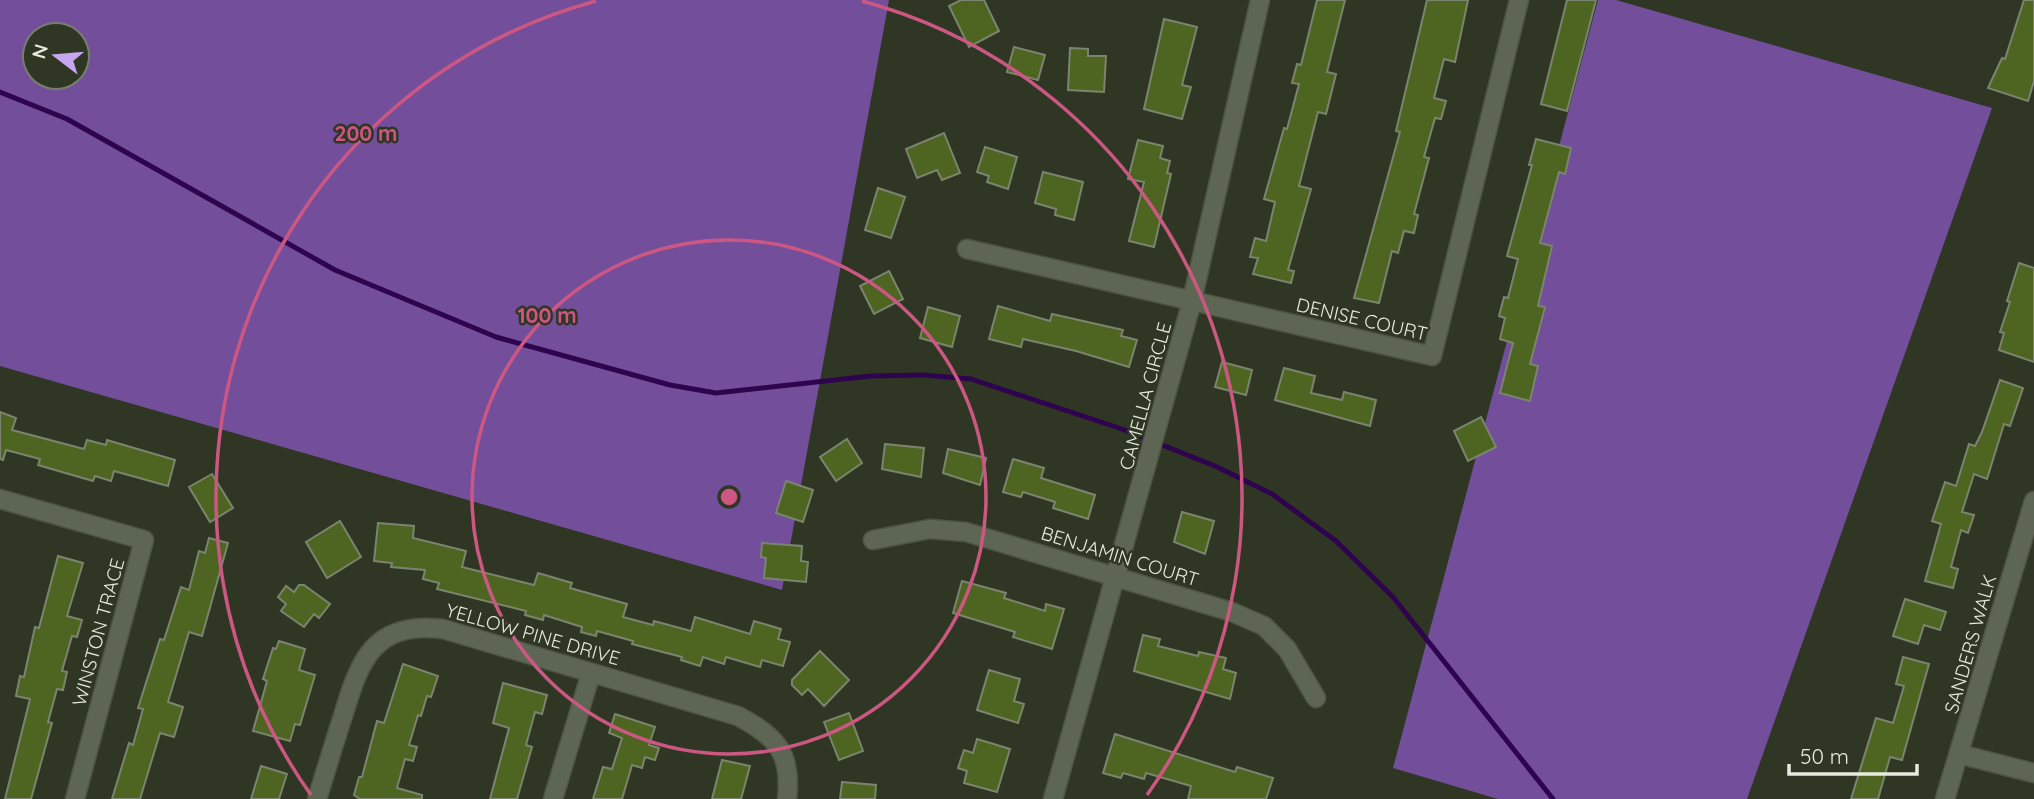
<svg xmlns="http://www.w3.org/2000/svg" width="2034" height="799" viewBox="0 0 2034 799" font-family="Quicksand,sans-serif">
<rect width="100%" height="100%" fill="#2f3724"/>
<!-- forest -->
<g fill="#724e9b" fill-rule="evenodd">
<path d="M0 0H889L782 590 0 366ZM35 35H77V77H35Z"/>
<polygon points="1598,0 1616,0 1992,108 1747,799 1498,799 1393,768"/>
</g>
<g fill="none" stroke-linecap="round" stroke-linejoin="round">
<!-- stream -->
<polyline stroke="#2f044f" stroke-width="5" points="0,92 67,119 335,270 496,337 670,385 716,393 871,376 923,375 971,379 1122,429 1215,466 1272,494 1336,541 1393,597 1553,799"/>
</g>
<!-- building -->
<g fill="#4d6521" stroke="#7b846f" stroke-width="2">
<polygon points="961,0 984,0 999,31 969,47 949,6"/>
<polygon points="1317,0 1345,0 1327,72 1336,74 1326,114 1318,112 1299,186 1311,189 1288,270 1294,271 1291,283 1253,274 1258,258 1250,257 1255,238 1266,241 1275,202 1264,199 1284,128 1287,129 1299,84 1292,83 1297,64 1301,65"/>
<polygon points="1427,0 1468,0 1455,62 1444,59 1434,98 1446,101 1441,119 1435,118 1424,157 1429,158 1414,214 1418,215 1414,233 1404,231 1398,253 1392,251 1379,303 1354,298 1400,132 1396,131"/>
<polygon points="1567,0 1596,0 1567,111 1541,104"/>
<polygon points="2024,0 2034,0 2034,81 2028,101 1988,88 2002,58 2005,59"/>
<polygon points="1164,19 1197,27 1182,85 1191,87 1182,119 1144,109"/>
<polygon points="1014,47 1045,55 1038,80 1007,72"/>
<polygon points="1070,48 1088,49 1088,56 1106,56 1104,92 1068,90"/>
<polygon points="944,133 960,173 942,180 937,170 917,178 906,149"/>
<polygon points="1536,139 1571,148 1565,174 1559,172 1540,243 1552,246 1538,306 1545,307 1530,364 1538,366 1530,401 1500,393 1513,343 1500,339 1505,318 1499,316 1504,297 1508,298 1518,259 1507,256 1532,165 1529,165"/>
<polygon points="1138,140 1163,146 1160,158 1170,161 1167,173 1171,174 1154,247 1129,241 1144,182 1128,179"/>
<polygon points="985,147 1017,157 1008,189 987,182 989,176 977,172"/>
<polygon points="1043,172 1083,182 1074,220 1055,215 1056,209 1035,203"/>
<polygon points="878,188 905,197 891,238 865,230"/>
<polygon points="2019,263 2034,268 2034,362 1999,350 2004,333 2000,332 2010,302 2007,301"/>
<polygon points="889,271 903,299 874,314 860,286"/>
<polygon points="998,306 1050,321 1052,314 1123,330 1121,336 1137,340 1129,367 1076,351 1023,339 1021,347 989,339"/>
<polygon points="928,307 960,316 952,347 920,338"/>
<polygon points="1222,362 1252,370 1246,395 1215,387"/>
<polygon points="1284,368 1315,376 1311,393 1342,400 1344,392 1376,400 1370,426 1275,400"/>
<polygon points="2000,380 2023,388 2010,426 2004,424 1987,479 1974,474 1962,512 1974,515 1968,533 1961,530 1951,567 1958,569 1953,588 1925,581 1941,524 1932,521 1945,482 1956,486 1969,444 1975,446 1982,432"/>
<polygon points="0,412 16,418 12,430 84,449 87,440 106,445 107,440 175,460 168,486 114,471 111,481 95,476 93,481 38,465 40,459 6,450 3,460 0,459"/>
<polygon points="1481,417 1496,447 1468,461 1454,431"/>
<polygon points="847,439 862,463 836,481 820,457"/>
<polygon points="885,444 924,448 921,477 882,469"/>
<polygon points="948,449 986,458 980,485 943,473"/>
<polygon points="1013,459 1044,468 1041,478 1095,495 1088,519 1053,508 1055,502 1023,492 1021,497 1003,492"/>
<polygon points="212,474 233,508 210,522 189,487"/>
<polygon points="786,481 813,490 803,522 776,513"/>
<polygon points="1182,512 1214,521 1205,554 1174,542"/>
<polygon points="340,521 361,557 327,578 306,542"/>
<polygon points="378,523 414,526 413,538 466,551 462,567 534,585 538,573 572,583 570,588 627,604 623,617 653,625 654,621 691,631 695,617 750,634 754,621 781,629 778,639 790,642 783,666 762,660 760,667 726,657 724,664 703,657 700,666 681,660 682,657 632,644 633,641 597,631 596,636 581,632 582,627 544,615 543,620 525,615 526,611 437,589 439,583 423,579 425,570 391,567 392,563 374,561"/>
<polygon points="209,538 228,543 202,636 189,632 168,702 183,707 174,737 160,733 140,799 112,799 129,743 133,745 143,709 138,708 160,639 164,640 181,587 189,590 199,551 205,553"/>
<polygon points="762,543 802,546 801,561 808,562 806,582 764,578 766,558 761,557"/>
<polygon points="58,556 83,563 67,616 82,620 77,637 72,636 62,671 67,672 63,690 57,689 48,722 52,723 31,799 5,799 30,699 16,696 20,676 24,677 35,627 39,628"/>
<polygon points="962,581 1006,593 1004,598 1045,611 1046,604 1064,609 1052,649 1013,637 1015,632 953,613"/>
<polygon points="299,585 304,585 330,604 319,618 314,614 304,627 281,611 286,604 278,597 286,586 294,592"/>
<polygon points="1905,599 1946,612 1940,630 1924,625 1918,644 1893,636"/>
<polygon points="1143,635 1160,639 1158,646 1198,656 1199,652 1226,658 1223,669 1236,673 1230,699 1134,671"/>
<polygon points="279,641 305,649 299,670 315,675 300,725 295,724 290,741 253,731 267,681 263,679 273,648 276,649"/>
<polygon points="820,651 849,680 824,706 808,689 802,695 792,685 792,680"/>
<polygon points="1903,657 1929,664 1902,760 1890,757 1878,799 1851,799 1876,718 1893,723 1904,686 1896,684"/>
<polygon points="403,664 438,676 431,697 427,696 421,716 418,715 409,745 417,747 413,761 405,759 397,788 422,795 422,799 360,799 354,795 359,777 362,777 377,721 384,723"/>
<polygon points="989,670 1020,679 1014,701 1024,704 1018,723 977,710"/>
<polygon points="503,683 547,695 542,714 535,712 526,745 532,747 517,799 490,799 509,728 493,723"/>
<polygon points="849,713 863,751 839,760 824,722"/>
<polygon points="615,714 655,727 649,745 659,748 655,760 645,757 642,768 632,765 622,799 593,799 603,767 612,769 622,738 609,733"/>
<polygon points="1115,734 1235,772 1237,767 1273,778 1266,799 1188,799 1191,786 1146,773 1144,779 1123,773 1121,778 1103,773"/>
<polygon points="977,739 1010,749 997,792 964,783 967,771 958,768 964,750 973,753"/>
<polygon points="722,760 750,766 741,799 712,799"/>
<polygon points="261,766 287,774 279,799 251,799"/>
<polygon points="842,782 876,785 875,799 840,799"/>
</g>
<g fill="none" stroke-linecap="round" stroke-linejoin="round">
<!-- street casing -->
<g stroke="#4d5343" stroke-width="21">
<g id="street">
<polyline points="967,249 1432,356 1519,0"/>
<polyline points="0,499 144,540 75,799"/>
<polyline points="873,540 930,529 966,532 1232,612 1264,626 1287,649 1316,698"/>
<polyline points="1959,754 2034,773"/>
<path d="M317 799C326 771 334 743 343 716 360 658 375 621 443 629L738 716C777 737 792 753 787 799"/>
<polyline points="553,799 591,673"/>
<polyline points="1053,799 1192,301 1260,0"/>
<polyline points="1945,799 2034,501"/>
</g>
</g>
<!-- street -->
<use href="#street" stroke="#5d6652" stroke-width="18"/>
</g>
<!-- distance rings -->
<g fill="none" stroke="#cc5783" stroke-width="3.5">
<circle cx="729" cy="497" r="257"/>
<path d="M311 795A514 514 0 0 1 596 1M862 1A514 514 0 0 1 1147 795"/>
</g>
<g text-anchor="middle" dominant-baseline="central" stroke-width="5" stroke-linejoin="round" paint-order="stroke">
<!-- street labels -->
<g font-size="19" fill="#e5ebdf" stroke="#2f3724">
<text transform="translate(1362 319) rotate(13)">DENISE COURT</text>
<text transform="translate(1145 396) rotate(-75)">CAMELLA CIRCLE</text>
<text transform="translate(1120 556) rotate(17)">BENJAMIN COURT</text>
<text transform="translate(98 632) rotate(-75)">WINSTON TRACE</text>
<text transform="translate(533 634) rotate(16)">YELLOW PINE DRIVE</text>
<text transform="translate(1970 644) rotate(-74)">SANDERS WALK</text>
</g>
</g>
<circle cx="729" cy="497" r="10" fill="#cc5783" stroke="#2f3724" stroke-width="3.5"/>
<g font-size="21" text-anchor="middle" font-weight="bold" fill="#cc5783" stroke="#2f3724" stroke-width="5" stroke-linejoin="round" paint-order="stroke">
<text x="366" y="141">200 m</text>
<text x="547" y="323">100 m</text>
</g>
<!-- north arrow -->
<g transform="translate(56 56) rotate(286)"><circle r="33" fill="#2f3724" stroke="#787f6f" stroke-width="2"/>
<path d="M0-5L12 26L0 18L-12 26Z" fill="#c6a6f0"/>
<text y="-10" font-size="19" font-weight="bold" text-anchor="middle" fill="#e5ebdf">N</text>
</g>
<!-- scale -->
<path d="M1789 764v10h128v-10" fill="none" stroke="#e5ebdf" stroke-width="3.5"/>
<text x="1800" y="764" font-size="21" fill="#e5ebdf" stroke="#2f3724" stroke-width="5" paint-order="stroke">50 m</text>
</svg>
